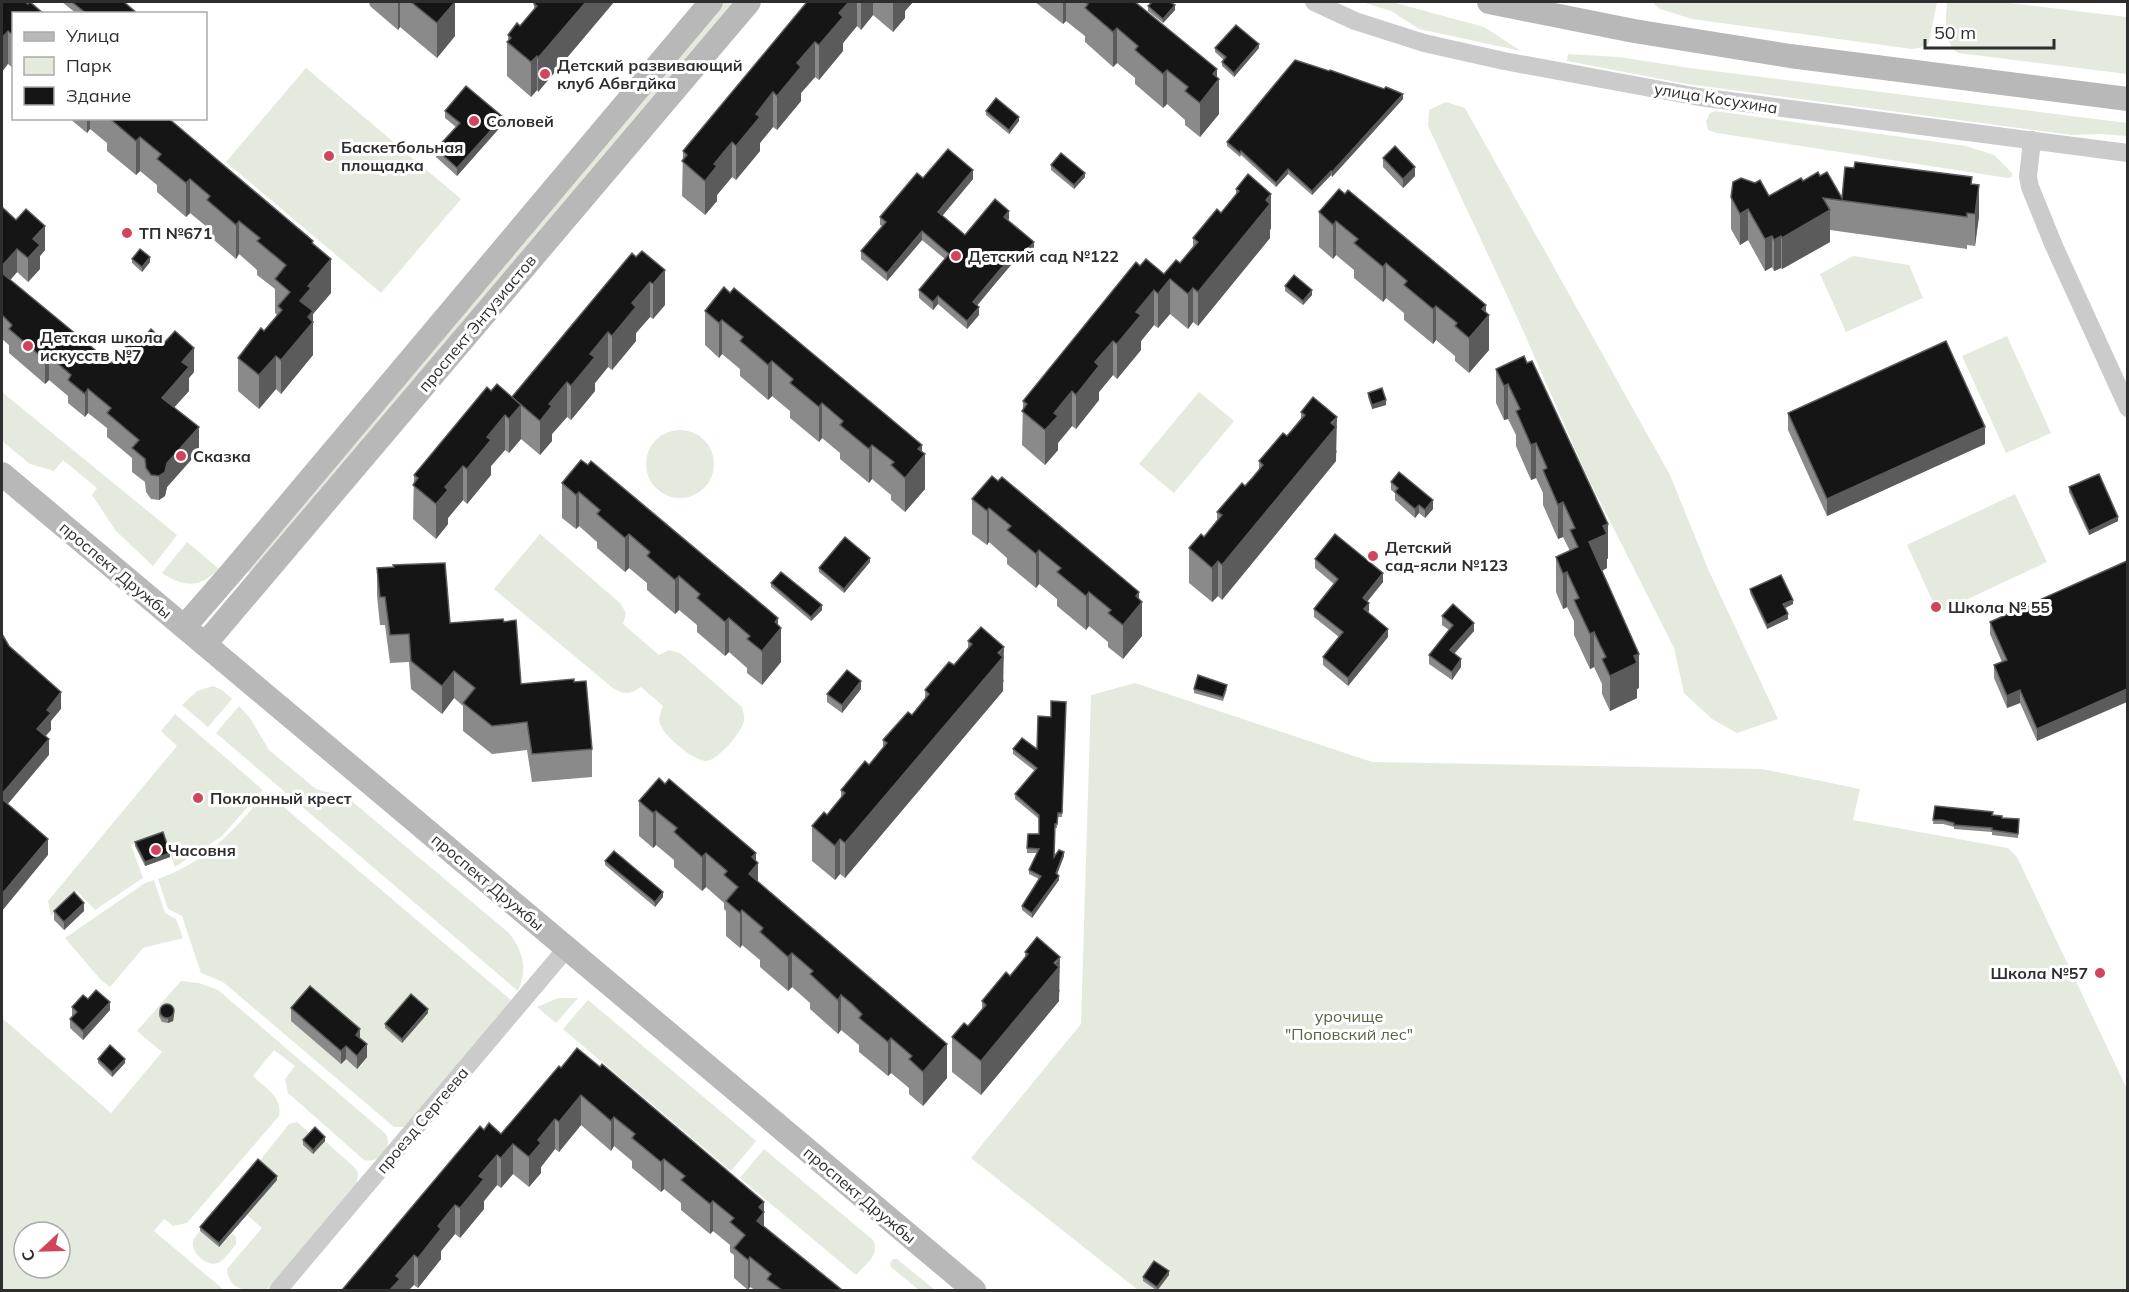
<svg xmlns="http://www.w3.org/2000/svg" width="2129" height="1292" viewBox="0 0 2129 1292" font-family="Mulish,sans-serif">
<rect width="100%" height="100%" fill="#fff"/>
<!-- green -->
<g fill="#e5eade" fill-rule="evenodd">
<polygon points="722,2 737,2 250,574 247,570"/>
<polygon points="1362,2 1392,2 1484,27 1521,51 1419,29 1391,11"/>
<polygon points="1652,2 1937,2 1929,43 1925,47 1912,49 1692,19 1660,9"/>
<path d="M1947 2H2001L2127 17V74L1958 53C1942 42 1946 19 1947 2Z"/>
<polygon points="1568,54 1619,57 1690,68 2127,123 2127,136 2100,134 2071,135 1687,84 1567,61"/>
<polygon points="306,68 461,199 381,293 226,162"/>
<polygon points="1446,102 1465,108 1670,475 1709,571 1778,719 1737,733 1712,719 1684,693 1674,648 1586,474 1517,317 1428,126 1429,110"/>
<polygon points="1715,111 1966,146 1994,155 2012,173 2012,177 2008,178 1717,133 1708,130 1706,121 1710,113"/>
<polygon points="1853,256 1909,265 1923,298 1846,332 1820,274"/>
<polygon points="2007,336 2051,433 2006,453 1962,356"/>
<polygon points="2,392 177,535 153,566 116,531 92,495 97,488 63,460 54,471 30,464 2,441"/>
<polygon points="1199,392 1234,421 1174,493 1139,464"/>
<circle cx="680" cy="464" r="34"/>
<polygon points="2015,494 2047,562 1938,613 1907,545"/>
<path d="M540 534 620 603 626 613 623 624 659 655 669 650 680 653 742 707C743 712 745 716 744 721 742 732 719 759 707 761 695 762 667 738 662 728 657 721 660 713 663 706L641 687C632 694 625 695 614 689L494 589Z"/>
<path d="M187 542 219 569C199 588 185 588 162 573Z"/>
<polygon points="1135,683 1372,762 1762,769 1860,789 1853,820 2008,848 2017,857 2127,1089 2127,1290 1138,1290 971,1158 1081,1024 1091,695"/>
<polygon points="213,686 222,690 232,699 208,727 182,705 197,691"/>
<path d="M239 706 250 718 269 750 316 789 348 798 509 933C523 951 528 969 518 991L216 733Z"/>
<polygon points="175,714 263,790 222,836 175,867 164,834 131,845 143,878 95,910 77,891 51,916 48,901 177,746 161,731"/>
<path d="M266 792 511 1000 404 1127H394L223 982 201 973 182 916 168 909 158 879C206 862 235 830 266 792Z"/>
<polygon points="154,880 165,913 176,919 183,938 143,948 110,987 101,980 65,938 145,883"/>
<path d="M181 981 199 983 218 990 386 1134C393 1148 379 1164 364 1160L288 1093 285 1079 295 1066 274 1050 253 1076C265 1088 283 1097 279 1116L187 1223 173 1226 164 1219 154 1231 224 1290H2V1018L111 1113 162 1052 137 1031ZM24 1232H60V1268H24Z"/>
<polygon points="558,998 578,998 556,1023 537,1007"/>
<polygon points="588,1000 756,1141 731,1171 563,1029"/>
<path d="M297 1122 312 1135 314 1153 325 1141 355 1168 358 1173 357 1183 266 1290C246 1290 229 1292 227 1269L262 1228 247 1215 277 1180 258 1163 289 1124Z"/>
<path d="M764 1149 873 1240C881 1254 865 1265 856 1275L740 1178Z"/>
<path d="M200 1231 219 1247 232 1233 236 1237V1244C232 1249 226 1258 220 1262 209 1269 192 1254 193 1243 193 1238 197 1235 200 1231Z"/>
<polygon points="893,1259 897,1259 935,1290 919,1290 891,1267 890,1263"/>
</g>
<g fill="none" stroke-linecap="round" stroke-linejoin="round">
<!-- minor -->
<g stroke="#cbcbcb" stroke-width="18">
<polyline points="1314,2 1355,21 1424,43 1504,61 1699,97 2128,153"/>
<polyline points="2032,140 2028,177 2030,187 2054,246 2128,408"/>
<polyline points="278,1290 566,949"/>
</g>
<!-- secondary -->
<g stroke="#b8b8b8" stroke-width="24">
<polyline points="1489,2 1634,31 1790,56 2128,99"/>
<polyline points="2,474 974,1290"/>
<polyline points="184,627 231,573 711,2"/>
<polyline points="205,644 749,2"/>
</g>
</g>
<!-- wall -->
<g fill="#8a8a8a">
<polygon points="2,2 28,4 14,14 14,69 8,64"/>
<polygon points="62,2 124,2 138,14 77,14"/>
<polygon points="369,2 454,2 455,36 437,58 400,27 398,30 370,6"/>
<polygon points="536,2 614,2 538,92 537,90 531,97 507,76 507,42 508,41 508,35 520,26 534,10 534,4"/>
<polygon points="807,2 913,2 905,11 905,18 893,32 873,15 861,30 857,26 843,43 843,51 819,80 815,77 801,93 801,101 777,130 773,127 760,143 760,151 736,180 732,177 717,195 717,201 705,215 682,196 683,151"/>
<polygon points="1035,2 1135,2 1217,77 1219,114 1200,137 1185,125 1185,120 1167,104 1163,108 1135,84 1135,78 1117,63 1113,67 1085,42 1085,36 1066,21 1063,24"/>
<polygon points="1148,6 1175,10 1163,23 1148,11"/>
<polygon points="1215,48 1259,48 1234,77 1222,66 1222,62 1224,60 1215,52"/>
<polygon points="1403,99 1332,177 1331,175 1312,195 1288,174 1276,187 1241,155 1240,157 1227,146 1227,142"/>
<polygon points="445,111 503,124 457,176 436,157 436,149 456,127 445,118"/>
<polygon points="986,111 1019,121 1009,134 986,115"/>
<polygon points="69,118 168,118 313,244 331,293 313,314 313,355 281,394 276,389 259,409 238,391 238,358 264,331 277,315 275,313 275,289 257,275 257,270 239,254 236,259 207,234 207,227 190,213 186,217 157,192 157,185 140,171 136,175 107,151 107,143 90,129 87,133"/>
<polygon points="1383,158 1415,176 1403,188 1383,167"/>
<polygon points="1051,165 1085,177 1074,189 1051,170"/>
<polygon points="1820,176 1842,198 1972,184 1979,216 1975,246 1967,245 1967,249 1830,230 1830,242 1782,269 1781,268 1774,271 1772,267 1765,271 1748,240 1740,245 1731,229 1731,197 1769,196 1803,181"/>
<polygon points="923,178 973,179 942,216 965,235 1009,219 1008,220 1034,250 1022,264 1016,259 993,286 977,306 979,315 967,329 938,304 933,310 919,298 919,290 945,259 922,240 887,281 861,259 861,251 882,226 880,225 880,217"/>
<polygon points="1236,189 1271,228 1270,230 1270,238 1198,326 1193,322 1188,329 1170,314 1158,328 1154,325 1141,341 1141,350 1117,379 1113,375 1099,392 1099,400 1076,429 1072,426 1058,443 1058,450 1045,465 1022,445 1023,401 1140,266 1164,274 1180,263 1193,246 1193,238 1221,213 1236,195"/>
<polygon points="1339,189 1486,312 1489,350 1469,373 1455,361 1455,356 1436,340 1433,344 1404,320 1404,313 1386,298 1383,302 1354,278 1354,270 1336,255 1333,259 1319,247 1319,212"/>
<polygon points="2,207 45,250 40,256 40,269 28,282 17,272 10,280 111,363 140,342 194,372 189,378 189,391 174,407 199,451 167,487 165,496 159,500 151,499 146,492 145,482 132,472 132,458 107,437 107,428 88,413 85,417 68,403 68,396 49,380 45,384 9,353 9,345 2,339"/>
<polygon points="636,257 665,305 653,319 650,317 636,333 636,341 612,370 608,367 595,383 595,391 571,420 567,417 552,434 552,441 540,455 521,439 509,453 505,450 491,466 491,475 467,504 463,500 448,518 448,524 436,539 413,519 414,475 512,398"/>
<polygon points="132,259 150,262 142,272 132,263"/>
<polygon points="1285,286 1312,295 1303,305 1285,291"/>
<polygon points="724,287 922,452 925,489 905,512 891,500 891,495 872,479 869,483 840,459 840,453 822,438 819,442 790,418 790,411 772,396 768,400 740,376 740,369 722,354 719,358 705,345 705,311"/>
<polygon points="1524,356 1608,558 1607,559 1607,568 1602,571 1639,688 1637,689 1637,698 1610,711 1602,694 1602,684 1594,667 1590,669 1574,635 1574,621 1567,607 1563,609 1556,592 1556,557 1570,551 1563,537 1558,539 1543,505 1543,493 1536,478 1531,480 1516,446 1516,435 1508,419 1504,420 1496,403 1496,369"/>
<polygon points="1368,393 1386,405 1372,409 1368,397"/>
<polygon points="1313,397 1337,452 1336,453 1336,461 1222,600 1218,596 1212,602 1189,583 1189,548 1204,537 1217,520 1217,512 1245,486 1259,470 1259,461 1287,436 1301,418 1301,412"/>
<polygon points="1788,413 1985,444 1827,516 1788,430"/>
<polygon points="581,460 778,625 781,662 762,685 747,673 747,668 729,652 725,656 697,632 697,625 679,610 675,614 647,590 647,583 629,568 625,572 597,548 597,542 579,526 576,529 562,518 562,483"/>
<polygon points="992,476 1139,599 1142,636 1123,659 1108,647 1108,642 1089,626 1086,630 1057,606 1057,599 1039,584 1036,588 1007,564 1007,558 989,542 987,545 972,534 972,499"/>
<polygon points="1391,482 1433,509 1425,518 1419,513 1415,518 1395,500 1395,493 1391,490"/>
<polygon points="2069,487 2118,521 2089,535 2069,492"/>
<polygon points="1315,559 1383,582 1367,601 1369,611 1368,612 1388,637 1348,686 1323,665 1323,657 1339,637 1314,617 1314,609 1334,584 1315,568"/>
<polygon points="2127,561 2037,741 2020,703 2007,708 1994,678 1994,665 2002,662 1990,634 1990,622"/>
<polygon points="870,562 844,593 819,572 819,568"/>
<polygon points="377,568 450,623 504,622 521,684 592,749 592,777 532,782 527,750 492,754 463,731 463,706 454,698 442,714 411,689 409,662 390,663 385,625 380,625 377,596"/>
<polygon points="771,583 822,610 811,621 771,587"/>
<polygon points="1750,589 1793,604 1785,608 1788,619 1767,629 1750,593"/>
<polygon points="1442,616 1474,631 1455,653 1461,667 1452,680 1429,664 1429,655 1449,630 1442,625"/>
<polygon points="981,627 1004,681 1003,682 1003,691 845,878 840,874 835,880 812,861 812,826 827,815 841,798 841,790 869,765 883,748 883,740 912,715 925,698 925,690 954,665 968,648 968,641"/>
<polygon points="861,689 842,713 827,702 827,694"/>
<polygon points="1194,689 1227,689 1223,701 1194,693"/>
<polygon points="1066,702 1062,817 1058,817 1057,828 1055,828 1054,857 1064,856 1057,874 1059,880 1032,918 1022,910 1022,906 1039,879 1029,874 1029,870 1037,853 1027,853 1027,848 1039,834 1039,819 1015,799 1015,794 1035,771 1013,754 1013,749 1037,749 1051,717"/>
<polygon points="639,801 756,861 758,882 947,1078 923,1106 909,1094 909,1088 891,1073 888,1076 859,1052 859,1045 852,1039 841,1030 838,1034 810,1009 810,1003 792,987 788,991 760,967 760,960 742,945 740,948 726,936 726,911 724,909 724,903 706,887 702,891 674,867 674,860 656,845 653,848 639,836"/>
<polygon points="1935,806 1992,815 2002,818 2019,819 2018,838 1992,835 1992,832 1954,829 1954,827 1943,824 1933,824"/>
<polygon points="135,842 170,857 145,866 135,846"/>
<polygon points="605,861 663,897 655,907 605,865"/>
<polygon points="54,911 84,911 64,930 54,920"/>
<polygon points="1037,937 1060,991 1059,992 1059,1001 981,1095 952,1072 952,1037 968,1026 982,1010 982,1001 1010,976 1025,958 1025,952"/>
<polygon points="72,1007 110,1010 83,1040 70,1028 70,1019 72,1016"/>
<polygon points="291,1008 360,1038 367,1057 357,1069 346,1059 341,1064 291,1021"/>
<polygon points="159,1012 174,1015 173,1021 168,1023 162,1022 159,1016"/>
<polygon points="428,1013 402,1043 385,1028 385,1024"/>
<polygon points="98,1059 125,1063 112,1077 98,1063"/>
<polygon points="559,1066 764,1211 764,1227 842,1290 755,1290 750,1287 748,1290 734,1278 734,1255 730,1252 730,1245 713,1231 710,1234 681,1210 681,1203 664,1189 661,1192 632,1168 632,1161 614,1146 611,1151 581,1125 559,1152 555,1149 541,1167 541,1173 529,1187 513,1174 501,1188 497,1185 484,1201 484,1209 460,1238 455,1234 441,1251 441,1259 418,1288 414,1285 342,1290 484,1130 501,1134"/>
<polygon points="303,1140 325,1141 313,1154 303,1145"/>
<polygon points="277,1180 219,1247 200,1231 200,1227"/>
<polygon points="1169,1275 1158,1290 1156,1290 1143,1281 1143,1277"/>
</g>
<!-- shaded-wall -->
<g fill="#5b5b5b">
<polygon points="398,2 400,2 400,27 398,30"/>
<polygon points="455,2 455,36 437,58 437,23"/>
<polygon points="586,2 614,2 538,92 538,58"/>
<polygon points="849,2 857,2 857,26 843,43 843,51 819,80 819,45 839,13"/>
<polygon points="861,2 873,2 873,15 861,30"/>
<polygon points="893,2 913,2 905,11 905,18 893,32"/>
<polygon points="1063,2 1066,2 1066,21 1063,24"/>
<polygon points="1175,5 1175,10 1163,23 1163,19"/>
<polygon points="1117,28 1117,63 1113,67 1113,32"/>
<polygon points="8,31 8,64 2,72 2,38"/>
<polygon points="815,42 815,77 801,93 801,101 777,130 777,96 797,63"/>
<polygon points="1259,44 1259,48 1234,77 1234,73"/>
<polygon points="537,56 537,90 531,97 531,62"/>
<polygon points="1217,69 1217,83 1219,79 1219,114 1200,137 1200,103 1213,74"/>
<polygon points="1167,70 1167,104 1163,108 1163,74"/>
<polygon points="773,92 773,127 760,143 760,151 736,180 736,146 756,114"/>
<polygon points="1403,94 1403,99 1332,177 1332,172"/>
<polygon points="503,117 503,124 457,176 457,168"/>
<polygon points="1019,117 1019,121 1009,134 1009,130"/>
<polygon points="87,118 90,118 90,129 87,133"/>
<polygon points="140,137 140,171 136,175 136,141"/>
<polygon points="732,142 732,177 717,195 717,201 705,215 705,181 714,164"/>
<polygon points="1415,167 1415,176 1403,188 1403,179"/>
<polygon points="1288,169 1288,174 1276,187 1276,183"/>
<polygon points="973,170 973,179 938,221 938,212"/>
<polygon points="1331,171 1331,175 1312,195 1312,191"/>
<polygon points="1085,173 1085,177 1074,189 1074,185"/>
<polygon points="190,179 190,213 186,217 186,183"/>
<polygon points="1979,185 1979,216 1975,246 1975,214"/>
<polygon points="1271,194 1271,228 1270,230 1270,238 1198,326 1198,292"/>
<polygon points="1748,209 1748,240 1740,245 1740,214"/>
<polygon points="1830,210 1830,242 1782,269 1782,238"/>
<polygon points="1009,211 1009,219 1004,225 1004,217"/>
<polygon points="239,221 239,254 236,259 236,225"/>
<polygon points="1336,221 1336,255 1333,259 1333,225"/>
<polygon points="45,226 45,250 40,256 40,269 28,282 28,258 33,239"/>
<polygon points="922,231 922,240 887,281 887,273"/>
<polygon points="1772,236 1772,267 1765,271 1765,239"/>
<polygon points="1781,236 1781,268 1774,271 1774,240"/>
<polygon points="1034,242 1034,250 1022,264 1022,256"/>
<polygon points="17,249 17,272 2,290 2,266"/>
<polygon points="1016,251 1016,259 973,310 973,302"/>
<polygon points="150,257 150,262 142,272 142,267"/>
<polygon points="331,259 331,293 313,314 313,355 281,394 281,360 300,301 308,286"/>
<polygon points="1386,263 1386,298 1383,302 1383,267"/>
<polygon points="665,270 665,305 653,319 653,284"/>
<polygon points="1170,279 1170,314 1158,328 1158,294"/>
<polygon points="650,282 650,317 636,333 636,341 612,370 612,336 632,303"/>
<polygon points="1193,288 1193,322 1188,329 1188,294"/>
<polygon points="1154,290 1154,325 1141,341 1141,350 1117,379 1117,344 1136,312"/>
<polygon points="1312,290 1312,295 1303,305 1303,301"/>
<polygon points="938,296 938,304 933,310 933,302"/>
<polygon points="1486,305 1486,319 1489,315 1489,350 1469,373 1469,338 1482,309"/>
<polygon points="1436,306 1436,340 1433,344 1433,309"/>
<polygon points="979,307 979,315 967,329 967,321"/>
<polygon points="722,320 722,354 719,358 719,323"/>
<polygon points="608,332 608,367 595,383 595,391 571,420 571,386 590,354"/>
<polygon points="1113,341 1113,375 1099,392 1099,400 1076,429 1076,395 1095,362"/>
<polygon points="194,348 194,372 189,378 189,391 162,421 162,398 182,362"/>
<polygon points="49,356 49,380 45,384 45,360"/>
<polygon points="276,356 276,389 259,409 259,375"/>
<polygon points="772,361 772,396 768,400 768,365"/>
<polygon points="567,382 567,417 552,434 552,441 540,455 540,421 549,404"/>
<polygon points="1508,384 1508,419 1504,420 1504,386"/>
<polygon points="88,389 88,413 85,417 85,394"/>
<polygon points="1072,391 1072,426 1058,443 1058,450 1045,465 1045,430 1054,413"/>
<polygon points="1386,400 1386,405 1372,409 1372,405"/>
<polygon points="822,403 822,438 819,442 819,407"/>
<polygon points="521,405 521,439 509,453 509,419"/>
<polygon points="505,415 505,450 491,466 491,475 467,504 467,469 487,437"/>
<polygon points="1337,417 1336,461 1222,600 1222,565"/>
<polygon points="199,427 199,451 167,487 165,496 159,500 159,476 167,463"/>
<polygon points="1985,427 1985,444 1827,516 1827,499"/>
<polygon points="1536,443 1536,478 1531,480 1531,445"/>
<polygon points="872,445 872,479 869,483 869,449"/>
<polygon points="922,445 922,458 925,454 925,489 905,512 905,478 918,449"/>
<polygon points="463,466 463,500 448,518 448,524 436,539 436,504 445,487"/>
<polygon points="579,492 579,526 576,529 576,495"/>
<polygon points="1433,500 1433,509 1425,518 1425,510"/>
<polygon points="1563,502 1563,537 1558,539 1558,505"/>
<polygon points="1419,505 1419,513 1415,518 1415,509"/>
<polygon points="989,508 989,542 987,545 987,511"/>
<polygon points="2118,517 2118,521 2089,535 2089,531"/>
<polygon points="1608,524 1608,558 1607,559 1607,568 1589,577 1589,542 1603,526"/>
<polygon points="629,534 629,568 625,572 625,538"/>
<polygon points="1039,550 1039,584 1036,588 1036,554"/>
<polygon points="870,558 870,562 844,593 844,589"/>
<polygon points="1218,561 1218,596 1212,602 1212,568"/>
<polygon points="1567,572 1567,607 1563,609 1563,574"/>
<polygon points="1383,573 1383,582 1363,607 1363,598"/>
<polygon points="679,576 679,610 675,614 675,580"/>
<polygon points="1089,592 1089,626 1086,630 1086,596"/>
<polygon points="1139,592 1139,605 1142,602 1142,636 1123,659 1123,625 1136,596"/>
<polygon points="1793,600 1793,604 1783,609 1783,604"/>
<polygon points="1369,603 1369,611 1364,617 1364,609"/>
<polygon points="822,605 822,610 811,621 811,617"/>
<polygon points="1788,614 1788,619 1767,629 1767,625"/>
<polygon points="729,618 729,652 725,656 725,622"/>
<polygon points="778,618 778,631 781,628 781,662 762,685 762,651 775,622"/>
<polygon points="1474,623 1474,631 1450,658 1450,650"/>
<polygon points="1388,629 1388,637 1348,686 1348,678"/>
<polygon points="1594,632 1594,667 1590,669 1590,634"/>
<polygon points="1004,647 1003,691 845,878 845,843"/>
<polygon points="1639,654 1639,688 1637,689 1637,698 1610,711 1610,676 1634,656"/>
<polygon points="1461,659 1461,667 1452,680 1452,672"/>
<polygon points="454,671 454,698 442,714 442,686"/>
<polygon points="861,681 861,689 842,713 842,705"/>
<polygon points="2127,689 2127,702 2037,741 2037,729"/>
<polygon points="2020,690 2020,703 2007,708 2007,696"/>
<polygon points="61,692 61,709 51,721 51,730 37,746 37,729 47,710"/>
<polygon points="49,739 49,755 2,811 2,794"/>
<polygon points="656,811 656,845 653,848 653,813"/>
<polygon points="48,839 48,855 2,911 2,894"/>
<polygon points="840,839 840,874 835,880 835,846"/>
<polygon points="1064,852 1064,856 1056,877 1056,873"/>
<polygon points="170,853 170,857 145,866 145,862"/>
<polygon points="706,853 706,887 702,891 702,857"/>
<polygon points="756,853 756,866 758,863 758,897 749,874 752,857"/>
<polygon points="1059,876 1059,880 1032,918 1032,913"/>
<polygon points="663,892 663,897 655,907 655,902"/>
<polygon points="84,903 84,911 64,930 64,922"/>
<polygon points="742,910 742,945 740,948 740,913"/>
<polygon points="792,953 792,987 788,991 788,957"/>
<polygon points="1060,957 1059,1001 981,1095 981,1061"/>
<polygon points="841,995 841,1030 838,1034 838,1000"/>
<polygon points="110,1002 110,1010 83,1040 83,1031"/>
<polygon points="428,1009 428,1013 402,1043 402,1039"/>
<polygon points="174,1011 174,1015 173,1021 168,1023 168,1019"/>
<polygon points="360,1029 360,1042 356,1035"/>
<polygon points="891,1038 891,1073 888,1076 888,1042"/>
<polygon points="367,1044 367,1057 357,1069 357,1056"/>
<polygon points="947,1044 947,1078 923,1106 923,1072"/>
<polygon points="346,1046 346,1059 341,1064 341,1051"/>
<polygon points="125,1059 125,1063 112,1077 112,1072"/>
<polygon points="581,1095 581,1125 559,1152 559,1122"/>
<polygon points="614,1117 614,1146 611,1151 611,1121"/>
<polygon points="555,1119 555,1149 541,1167 541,1173 529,1187 529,1157 538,1140"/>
<polygon points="325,1137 325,1141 313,1154 313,1150"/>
<polygon points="513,1144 513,1174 501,1188 501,1158"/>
<polygon points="497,1155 497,1185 484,1201 484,1209 460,1238 460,1208 479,1176"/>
<polygon points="664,1159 664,1189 661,1192 661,1162"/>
<polygon points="277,1176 277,1180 219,1247 219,1243"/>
<polygon points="713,1201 713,1231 710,1234 710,1204"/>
<polygon points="764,1202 764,1213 764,1212 764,1242 757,1221 759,1207"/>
<polygon points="455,1205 455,1234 441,1251 441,1259 418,1288 418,1258 438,1226"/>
<polygon points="414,1255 414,1285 409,1290 390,1290 396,1276"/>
<polygon points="750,1257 750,1287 748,1290 748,1260"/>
<polygon points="1169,1271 1169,1275 1157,1290 1157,1287"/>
</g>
<!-- building -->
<g fill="#151515" stroke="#5b5b5b" stroke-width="1.5">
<polygon points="2,2 25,2 28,4 30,2 44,14 14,14 14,36 8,31 2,38"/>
<polygon points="72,2 124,2 138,14 87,14"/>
<polygon points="411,2 455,2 437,23"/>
<polygon points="536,2 586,2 538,58 537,56 531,62 507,42 511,38 508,35 517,23 520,26 537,6 534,4"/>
<polygon points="807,2 849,2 839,13 843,17 819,45 815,42 797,63 801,67 777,96 773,92 756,114 760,117 736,146 732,142 714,164 717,166 705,181 682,161 687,155 683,151"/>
<polygon points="1085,2 1135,2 1217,69 1213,74 1219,79 1200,103 1185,91 1188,87 1167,70 1163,74 1135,50 1138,46 1117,28 1113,32 1085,8 1088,4"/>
<polygon points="1152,2 1170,2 1175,5 1163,19 1148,6"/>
<polygon points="1236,25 1259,44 1234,73 1222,62 1226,57 1215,48"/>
<polygon points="1295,60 1329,71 1330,70 1384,89 1386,87 1403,94 1332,172 1331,171 1312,191 1288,169 1276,183 1241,151 1240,153 1227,142"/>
<polygon points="466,86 503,117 457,168 436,149 460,123 445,111"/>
<polygon points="996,98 1019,117 1009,130 986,111"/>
<polygon points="109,118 168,118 313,241 312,243 331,259 308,286 311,288 300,301 313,311 308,317 313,322 281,360 276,356 259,375 238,358 261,328 264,331 282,310 278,306 290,292 275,279 286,265 257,241 260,238 239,221 236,225 207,200 210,196 190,179 186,183 157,159 161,154 140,137 136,141"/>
<polygon points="1395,146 1415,167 1403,179 1383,158"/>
<polygon points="948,149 973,170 938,212 965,235 995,199 1009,211 1004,217 1034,242 1022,256 1016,251 993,278 973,302 979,307 967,321 938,296 933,302 919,290 949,254 922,231 887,273 861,251 886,222 880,217 917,173 923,178"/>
<polygon points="1061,153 1085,173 1074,185 1051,165"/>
<polygon points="1855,162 1972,177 1971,184 1979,185 1975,214 1967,213 1967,217 1823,198 1830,210 1782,238 1781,236 1774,240 1772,236 1765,239 1748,209 1740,214 1731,197 1733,182 1741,178 1755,183 1760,180 1769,196 1801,178 1803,181 1818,172 1820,176 1827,172 1842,198 1845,167 1854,168"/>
<polygon points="1248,174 1271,194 1266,200 1270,204 1198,292 1193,288 1188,294 1170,279 1158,294 1154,290 1136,312 1141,315 1117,344 1113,341 1095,362 1099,366 1076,395 1072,391 1054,413 1058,416 1045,430 1022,411 1027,404 1023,401 1136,262 1140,266 1146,259 1164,274 1176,260 1180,263 1198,242 1193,238 1217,209 1221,213 1239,191 1236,189"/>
<polygon points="1339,189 1345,194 1348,190 1486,305 1482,309 1489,315 1469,338 1455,326 1457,323 1436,306 1433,309 1404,285 1407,281 1386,263 1383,267 1354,243 1358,239 1336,221 1333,225 1319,212"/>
<polygon points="2,207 16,220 26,209 45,226 33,239 40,245 28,258 17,249 2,266"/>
<polygon points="140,249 150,257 142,267 132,259"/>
<polygon points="642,251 665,270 653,284 650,282 632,303 636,307 612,336 608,332 590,354 595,357 571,386 567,382 549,404 552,406 540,421 512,397 632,253 636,257"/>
<polygon points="2,273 111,363 134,337 140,342 151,329 165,342 175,331 194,348 182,362 189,367 162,398 199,427 167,463 165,472 159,476 151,475 146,468 145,459 132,448 139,440 107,413 111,408 88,389 85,394 68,380 71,375 49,356 45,360 9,329 12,325 2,315"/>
<polygon points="1294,275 1312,290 1303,301 1285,286"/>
<polygon points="724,287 730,293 734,288 922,445 918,449 925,454 905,478 891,465 894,462 872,445 869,449 840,425 843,421 822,403 819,407 790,383 793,379 772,361 768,365 740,341 743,337 722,320 719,323 705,311"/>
<polygon points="1946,341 1985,427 1827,499 1788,413"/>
<polygon points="1524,356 1527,363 1532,361 1608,524 1603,526 1607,534 1589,542 1639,654 1634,656 1637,663 1610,676 1602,659 1606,657 1600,645 1594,632 1590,634 1574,600 1579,598 1567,572 1563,574 1556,557 1578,547 1570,530 1575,528 1563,502 1558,505 1543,470 1547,468 1536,443 1531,445 1516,411 1520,409 1508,384 1504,386 1496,369"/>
<polygon points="497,384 521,405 509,419 505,415 487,437 491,440 467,469 463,466 445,487 448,490 436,504 413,485 418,478 414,475 487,387 491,391"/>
<polygon points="1382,388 1386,400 1372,405 1368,393"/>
<polygon points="1313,397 1337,417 1331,423 1336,427 1222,565 1218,561 1212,568 1189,548 1201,534 1204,537 1222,515 1217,512 1242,483 1245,486 1254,476 1263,465 1259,461 1283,433 1287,436 1305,415 1301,412"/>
<polygon points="581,460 588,465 591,461 778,618 775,622 781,628 762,651 747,639 750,636 729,618 725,622 697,598 700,594 679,576 675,580 647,556 650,552 629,534 625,538 597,514 600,510 579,492 576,495 562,483"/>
<polygon points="1399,472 1433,500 1425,510 1419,505 1415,509 1395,492 1398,488 1391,482"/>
<polygon points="2099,474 2118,517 2089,531 2069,487"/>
<polygon points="992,476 998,481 1002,477 1139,592 1136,596 1142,602 1123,625 1108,613 1111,610 1089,592 1086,596 1057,572 1061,568 1039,550 1036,554 1007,530 1011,526 989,508 987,511 972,499"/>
<polygon points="1335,534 1383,573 1363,598 1369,603 1364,609 1388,629 1348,678 1323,657 1343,632 1314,609 1338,579 1315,559"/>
<polygon points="845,537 870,558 844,589 819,568"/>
<polygon points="2127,561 2127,689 2037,729 2020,690 2007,696 1994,665 2007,660 1990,622"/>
<polygon points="445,563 450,623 503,619 504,622 516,620 521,684 574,679 574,682 586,681 592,749 532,754 527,722 492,726 463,703 475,688 454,671 442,686 411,661 409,634 390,635 385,597 380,597 377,568 394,567 393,565"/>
<polygon points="781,572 822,605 811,617 771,583"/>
<polygon points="1781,575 1793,600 1783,604 1788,614 1767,625 1750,589"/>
<polygon points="1453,604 1474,623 1450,650 1461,659 1452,672 1429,655 1453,625 1442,616"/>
<polygon points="981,627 1004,647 998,653 1003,657 845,843 840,839 835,846 812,826 824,812 827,815 845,793 841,790 865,761 869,765 887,743 883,740 908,712 912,715 921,704 929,694 925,690 949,662 954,665 972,644 968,641"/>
<polygon points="2,634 9,646 61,692 47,710 51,713 37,729 49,739 2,794"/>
<polygon points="847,670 861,681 842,705 827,694"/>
<polygon points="1198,675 1227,685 1223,697 1194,689"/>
<polygon points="1051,701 1066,702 1062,813 1058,813 1057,824 1055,824 1054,857 1059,850 1064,852 1056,873 1059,876 1032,913 1022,906 1041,876 1029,870 1039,849 1027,848 1028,834 1039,834 1039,815 1015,794 1037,768 1013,749 1022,738 1037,749 1038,716 1051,717"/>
<polygon points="659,778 665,784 669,779 756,853 752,857 758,863 749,874 947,1044 923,1072 909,1059 912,1056 891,1038 888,1042 859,1018 862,1014 852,1004 841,995 838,1000 810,974 813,971 792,953 788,957 760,932 763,928 742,910 740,913 726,901 738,887 724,875 727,871 706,853 702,857 674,832 677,828 656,811 653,813 639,801"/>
<polygon points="2,799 48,839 2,894"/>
<polygon points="1935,806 1993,812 1992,815 2002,816 2002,818 2019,819 2018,834 1992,830 1992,828 1954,825 1954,823 1943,820 1933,820"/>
<polygon points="163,832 170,853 145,862 135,842"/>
<polygon points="614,851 663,892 655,902 605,861"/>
<polygon points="74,892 84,903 64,922 54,911"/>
<polygon points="1037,937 1060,957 1054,963 1059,967 981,1061 952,1037 964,1023 968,1026 986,1005 982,1001 1006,972 1010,976 1028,954 1025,952"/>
<polygon points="310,986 360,1029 356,1035 367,1044 357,1056 346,1046 341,1051 291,1008"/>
<polygon points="96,990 110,1002 83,1031 70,1019 77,1012 72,1007 83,995 88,999"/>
<polygon points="411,994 428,1009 402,1039 385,1024"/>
<circle cx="167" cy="1011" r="7"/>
<polygon points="110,1045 125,1059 112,1072 98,1059"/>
<polygon points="577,1048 600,1067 602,1064 764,1202 759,1207 764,1212 757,1221 842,1290 782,1290 767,1279 771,1274 750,1257 748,1260 734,1248 745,1235 730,1222 734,1218 713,1201 710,1204 681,1180 685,1176 664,1159 661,1162 632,1138 635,1134 614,1117 611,1121 581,1095 559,1122 555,1119 538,1140 541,1143 529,1157 513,1144 501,1158 497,1155 479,1176 484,1179 460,1208 455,1205 438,1226 441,1229 418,1258 414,1255 396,1276 400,1279 390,1290 342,1290 480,1126 484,1130 489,1123 501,1134 559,1066 561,1068"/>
<polygon points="315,1127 325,1137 313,1150 303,1140"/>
<polygon points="258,1159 277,1176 219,1243 200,1227"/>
<polygon points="1154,1261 1169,1271 1157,1287 1143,1277"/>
</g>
<!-- markers -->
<g fill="#d0455c" stroke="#fff" stroke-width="2">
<circle cx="545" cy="74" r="6"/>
<circle cx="474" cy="121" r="6"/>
<circle cx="329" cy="156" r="6"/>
<circle cx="127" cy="233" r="6"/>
<circle cx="956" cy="256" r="6"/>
<circle cx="28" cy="346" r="6"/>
<circle cx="181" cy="456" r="6"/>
<circle cx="1373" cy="556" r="6"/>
<circle cx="1936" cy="607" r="6"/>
<circle cx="198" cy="798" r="6"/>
<circle cx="156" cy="850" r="6"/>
<circle cx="2100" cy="973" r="6"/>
</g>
<g text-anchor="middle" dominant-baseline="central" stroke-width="6" stroke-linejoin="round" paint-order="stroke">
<!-- poi labels -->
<g font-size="16" font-weight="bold" fill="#2e2e2e" stroke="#fff" text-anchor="start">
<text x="557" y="65">Детский развивающий<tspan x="557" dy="18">клуб Абвгдйка</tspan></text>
<text x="486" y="121">Соловей</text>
<text x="341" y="147">Баскетбольная<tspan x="341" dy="18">площадка</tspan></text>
<text x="139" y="233">ТП №671</text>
<text x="968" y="256">Детский сад №122</text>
<text x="40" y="337">Детская школа<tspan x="40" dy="18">искусств №7</tspan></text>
<text x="193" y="456">Сказка</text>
<text x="1385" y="547">Детский<tspan x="1385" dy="18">сад-ясли №123</tspan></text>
<text x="1948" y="607">Школа № 55</text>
<text x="210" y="798">Поклонный крест</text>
<text x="168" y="850">Часовня</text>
<text x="2088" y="973" text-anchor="end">Школа №57</text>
</g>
<!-- street labels -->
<g font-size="16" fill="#2e2e2e" stroke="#fff">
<text transform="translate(1716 98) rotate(9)">улица Косухина</text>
<text transform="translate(477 323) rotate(-50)">проспект Энтузиастов</text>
<text transform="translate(116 570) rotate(40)">проспект Дружбы</text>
<text transform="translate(488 882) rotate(40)">проспект Дружбы</text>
<text transform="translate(422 1120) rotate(-50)">проезд Сергеева</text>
<text transform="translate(860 1195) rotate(40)">проспект Дружбы</text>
</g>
<!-- park labels -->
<g font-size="16" fill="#556541" stroke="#fff">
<text x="1349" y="1016">урочище<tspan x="1349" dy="18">"Поповский лес"</tspan></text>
</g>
</g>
<!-- border -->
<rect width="2129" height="1292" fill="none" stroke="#2e2e2e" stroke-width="6"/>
<!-- legend -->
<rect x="12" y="12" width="195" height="108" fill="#ffffff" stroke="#ababab" stroke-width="1.5"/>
<rect x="24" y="32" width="30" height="9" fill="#b8b8b8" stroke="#ababab" stroke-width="1.5"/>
<text x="66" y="42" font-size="18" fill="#2e2e2e">Улица</text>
<rect x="24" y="57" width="30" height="18" fill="#e5eade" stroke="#ababab" stroke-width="1.5"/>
<text x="66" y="72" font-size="18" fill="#2e2e2e">Парк</text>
<rect x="24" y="87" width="30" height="18" fill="#151515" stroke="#ababab" stroke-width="1.5"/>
<text x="66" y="102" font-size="18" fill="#2e2e2e">Здание</text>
<!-- north arrow -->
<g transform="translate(42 1250) rotate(248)"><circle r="28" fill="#ffffff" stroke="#ababab" stroke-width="1.5"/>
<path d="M0-4.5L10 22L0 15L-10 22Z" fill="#d0455c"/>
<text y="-9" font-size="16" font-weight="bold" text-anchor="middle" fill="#2e2e2e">С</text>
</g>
<!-- scale -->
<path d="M1925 39v9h129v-9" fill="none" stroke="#2e2e2e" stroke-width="3"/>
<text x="1934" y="39" font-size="18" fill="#2e2e2e" stroke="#ffffff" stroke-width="4.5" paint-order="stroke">50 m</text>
</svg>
